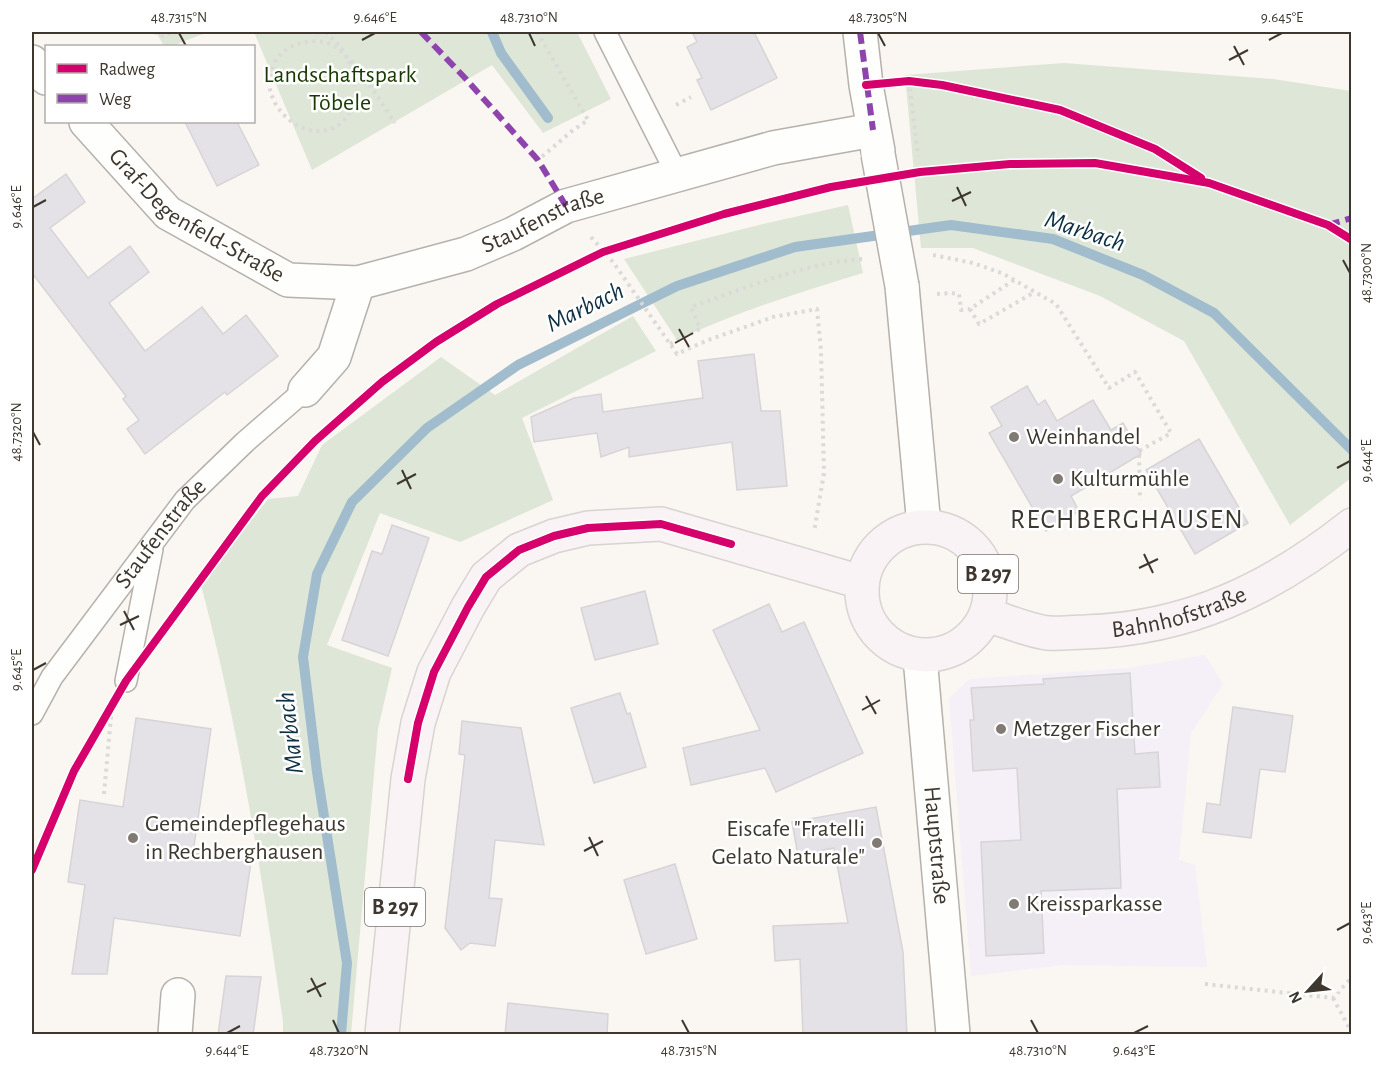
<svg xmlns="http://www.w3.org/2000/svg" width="1383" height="1066" viewBox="0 0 1383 1066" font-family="'Alegreya Sans',sans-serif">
<rect width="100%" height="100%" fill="#faf6f1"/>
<!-- commercial -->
<polygon fill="#f5eff8" points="1205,655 1223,684 1191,733 1179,860 1195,865 1207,967 1063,965 971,976 949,698 970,679 1128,668"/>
<!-- green -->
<g fill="#dee6d7">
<polygon points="156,32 208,32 172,46 164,46"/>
<polygon points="254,32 577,32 611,99 543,133 492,65 312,170"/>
<polygon points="1064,63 1273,79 1351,91 1351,478 1290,525 1184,341 1100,296 973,248 921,248 905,75"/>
<path d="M848 205 863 273C800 292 737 312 677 340L624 259 763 224Z"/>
<path d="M633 316 656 351 522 418 553 500 460 542 380 513 327 645 392 668 378 729 351 1034H283V1022C262 876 239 728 201 585L268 499 298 496 322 445 441 357 495 395Z"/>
</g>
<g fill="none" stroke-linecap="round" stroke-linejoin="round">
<!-- stream -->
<g stroke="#a1bdcd" stroke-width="10">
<polyline points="492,32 501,53 548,118"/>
<polyline points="341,1034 347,963 317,772 303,657 317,574 352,502 427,428 518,365 677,286 795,247 951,225 1053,239 1143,275 1214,313 1352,450"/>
</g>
</g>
<!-- building -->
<g fill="#e5e2e7" stroke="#d7d4d7" stroke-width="1.5">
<polygon points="692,32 754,32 777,78 711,110 697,80 702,78 687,47 697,42"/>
<polygon points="185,122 237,122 259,165 217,186"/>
<polygon points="66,174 85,202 50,228 88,278 130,246 149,272 109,303 145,351 202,307 223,334 246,315 278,356 227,395 225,392 145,454 127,429 139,420 123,399 126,396 32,273 32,199"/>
<polygon points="754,354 761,411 780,411 787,486 737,490 732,442 629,457 629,447 601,457 597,433 534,442 531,417 574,398 601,394 603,412 703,398 698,361"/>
<polygon points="1027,386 1038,405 1045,400 1057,421 1093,400 1111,430 1123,423 1141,454 1071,496 1079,511 1046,531 989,433 1002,426 991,407"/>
<polygon points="1199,439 1248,523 1195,554 1146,470"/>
<polygon points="392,525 429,538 388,656 342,640 372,551 382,554"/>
<polygon points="645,591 658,644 595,660 581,608"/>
<polygon points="769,604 782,632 804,622 863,753 776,792 765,768 691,785 683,748 760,730 713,630"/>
<polygon points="1130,673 1135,754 1158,752 1160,787 1117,789 1121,888 1041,891 1044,953 986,956 981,842 1021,840 1017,768 973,771 970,720 974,720 971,688 1044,684 1043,679"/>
<polygon points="620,693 627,714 630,713 646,767 594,783 571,708"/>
<polygon points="1233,707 1293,716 1285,772 1260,769 1251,838 1203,832 1207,803 1220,805"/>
<polygon points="136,718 211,729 193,853 251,862 240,936 114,918 107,974 72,974 85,885 68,882 80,800 123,807"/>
<polygon points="462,721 521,728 544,845 495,840 489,898 502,899 495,946 470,943 461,950 445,928 465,755 459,754"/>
<polygon points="876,807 903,952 907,1035 803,1035 800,959 775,961 773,926 848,923 834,848 798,855 792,822"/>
<polygon points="675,864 697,939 646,954 624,880"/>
<polygon points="226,976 261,977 253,1035 218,1035"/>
<polygon points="508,1003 608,1014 607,1035 505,1035"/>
</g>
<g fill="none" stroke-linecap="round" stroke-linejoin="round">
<!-- service casing -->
<g stroke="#b6b1ab" stroke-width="24">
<g id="service">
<polyline points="605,32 677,174"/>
<polyline points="126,681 152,549"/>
<path id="s1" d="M32 714 52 677 185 500 245 442 305 390"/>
</g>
</g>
<!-- minor casing -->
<g stroke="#b6b1ab" stroke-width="36">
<g id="minor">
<polyline points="860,32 866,85 878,151"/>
<polyline points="32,62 46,78"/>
<path id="s2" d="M86 122 168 213 288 280 358 283 466 254 513 234 566 206 773 148 873 130"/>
<polyline points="902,286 924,526"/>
<polyline points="305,390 334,357 358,283"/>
<polyline points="175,1034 178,995"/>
</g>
</g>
<!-- tertiary casing -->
<g stroke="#b6b1ab" stroke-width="36">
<g id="tertiary">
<path id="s3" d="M920 657 953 1034"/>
</g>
</g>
<!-- primary casing -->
<g stroke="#d7d4d1" stroke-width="36">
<g id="primary">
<circle cx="926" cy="591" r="64"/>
<path id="s4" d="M986 615C1005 620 1029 631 1048 633 1060 634 1073 632 1085 632 1188 629 1271 589 1352 525"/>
<polyline points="382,1034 408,779 418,723 434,672 468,607 486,577 519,550 554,536 588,528 661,524 861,582"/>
</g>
</g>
<!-- path -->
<g stroke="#dbdad8" stroke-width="4" stroke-dasharray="3 4.5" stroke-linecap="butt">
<polyline points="154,32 163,36 174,32"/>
<path d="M326 32C332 39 342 47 346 56 352 70 359 91 353 105 338 145 293 135 275 103 268 89 267 78 274 64 279 53 289 46 301 43 310 41 324 40 332 45 354 57 380 101 395 123"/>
<polyline points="537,32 588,120 572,131 538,160"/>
<polyline points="909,81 918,156"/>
<polyline points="676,105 691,97"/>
<polyline points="32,134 32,136"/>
<polyline points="591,237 613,262 677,354 708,340 773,317 817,309 821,350 824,473 814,532"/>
<polyline points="933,255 973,263 1004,274 1056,304 1109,388 1135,372 1171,433 1139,451 1140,500"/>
<polyline points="1014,280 970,309 979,324 1035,292"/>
<polyline points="937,294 951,293 959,294 961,310 970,309"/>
<path d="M670 344 700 329 691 307C745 288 805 263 862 259"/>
<polyline points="104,794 112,706"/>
<polyline points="1205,984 1333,998 1352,977"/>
<polyline points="1333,998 1352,1033"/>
</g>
<!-- service -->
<use href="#service" stroke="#fefefd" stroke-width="21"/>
<!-- minor -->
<use href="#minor" stroke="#fefefd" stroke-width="33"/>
<!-- tertiary -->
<use href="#tertiary" stroke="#fefefd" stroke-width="33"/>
<!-- primary -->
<use href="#primary" stroke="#f9f3f5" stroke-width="33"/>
<!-- minor-bridge casing -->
<g stroke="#b6b1ab" stroke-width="36" stroke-linecap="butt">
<polyline id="minor-bridge" points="878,154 902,286"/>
</g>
<!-- minor-bridge -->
<use href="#minor-bridge" stroke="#fefefd" stroke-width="33"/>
<!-- quiet -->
<g stroke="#8e44ad" stroke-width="6" stroke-dasharray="12 6" stroke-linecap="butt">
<polyline points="421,32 466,79 538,160 566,206"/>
<polyline points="860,32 873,130"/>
<polyline points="1328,225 1352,218"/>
</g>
<!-- cycleway casing -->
<g stroke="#fff" stroke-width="11">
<g id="cycleway">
<polyline points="866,85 909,81 942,85 1060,110 1155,149 1201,178"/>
<polyline points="408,779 418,723 434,672 468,607 486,577 519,550 554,536 588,528 661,524 731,544"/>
<polyline points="32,870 74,771 126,681 262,496 315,441 382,382 436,342 497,304 603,252 724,214 831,187 920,172 1010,164 1095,163 1209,183 1328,225 1352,240"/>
</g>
</g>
<!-- cycleway -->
<use href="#cycleway" stroke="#d6006c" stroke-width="8"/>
</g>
<!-- ticks -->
<path fill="none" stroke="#3e372f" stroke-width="2" d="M179 33 186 46M529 33 535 46M878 33 885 46M362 40 375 33M1269 40 1282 33M1234 46 1244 65M1229 60 1248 50M957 187 966 206M952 201 971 192M33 207 46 200M1343 260 1350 273M679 329 689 347M675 343 693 333M33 432 40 445M1337 468 1350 461M402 470 411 489M397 484 416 474M1144 554 1153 573M1139 568 1158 559M124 611 134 630M120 625 139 616M33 670 46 663M866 696 876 714M862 710 880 700M589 837 598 856M584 851 603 841M1337 930 1350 923M311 978 321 997M307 992 326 983M333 1020 339 1033M682 1020 689 1033M1031 1020 1038 1033M227 1033 240 1026M1134 1033 1148 1026"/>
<!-- markers -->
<g fill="#807a73" stroke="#fff" stroke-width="2">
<circle cx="1014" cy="437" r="6"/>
<circle cx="1058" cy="479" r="6"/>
<circle cx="1001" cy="729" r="6"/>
<circle cx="133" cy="838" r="6"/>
<circle cx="877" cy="843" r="6"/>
<circle cx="1014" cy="904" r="6"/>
</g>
<g text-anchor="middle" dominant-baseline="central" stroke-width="5" stroke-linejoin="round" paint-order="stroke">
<!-- shield labels -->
<g fill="#fff" stroke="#78736d" stroke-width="1.5">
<rect x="958" y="555" width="60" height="38" rx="4.5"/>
<rect x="365" y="888" width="60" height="38" rx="4.5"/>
</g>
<g font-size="22" font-weight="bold" fill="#3e372f">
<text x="988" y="574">B 297</text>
<text x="395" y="907">B 297</text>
</g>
<!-- park labels -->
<g font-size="24" fill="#183901" stroke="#fff">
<text x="340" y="75">Landschaftspark<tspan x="340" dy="28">Töbele</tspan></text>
</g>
<!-- street labels -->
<g font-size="24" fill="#3e372f" stroke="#fff">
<text stroke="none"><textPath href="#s2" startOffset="147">Graf-Degenfeld-Straße</textPath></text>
<text stroke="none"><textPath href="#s2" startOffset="526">Staufenstraße</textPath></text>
<text stroke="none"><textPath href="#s1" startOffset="222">Staufenstraße</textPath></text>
<text stroke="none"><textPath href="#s4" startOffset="198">Bahnhofstraße</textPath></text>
<text stroke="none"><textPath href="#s3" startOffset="189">Hauptstraße</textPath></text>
</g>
<!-- poi labels -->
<g font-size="24" fill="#3e372f" stroke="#fff" text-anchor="start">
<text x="1026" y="437">Weinhandel</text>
<text x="1070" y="479">Kulturmühle</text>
<text x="1013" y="729">Metzger Fischer</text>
<text x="145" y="824">Gemeindepflegehaus<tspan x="145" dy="28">in Rechberghausen</tspan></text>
<text x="865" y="829" text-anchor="end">Eiscafe "Fratelli<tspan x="865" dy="28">Gelato Naturale"</tspan></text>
<text x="1026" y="904">Kreissparkasse</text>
</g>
<!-- water labels -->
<g font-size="26" font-style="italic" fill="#0d3044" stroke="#fff">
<text transform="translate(1085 231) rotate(18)">Marbach</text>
<text transform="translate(585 307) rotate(-26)">Marbach</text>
<text transform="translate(290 733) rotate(-97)">Marbach</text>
</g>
<!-- quarter labels -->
<g font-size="27" letter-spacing="1.5" fill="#3e372f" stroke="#fff">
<text x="1127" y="519">RECHBERGHAUSEN</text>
</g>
</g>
<!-- border -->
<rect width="1383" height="1066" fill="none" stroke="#ffffff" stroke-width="66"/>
<!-- legend -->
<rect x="45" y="45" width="210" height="78" fill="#ffffff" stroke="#b2afac" stroke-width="1.5"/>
<rect x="57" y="64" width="30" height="9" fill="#d6006c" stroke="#b2afac" stroke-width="1.5"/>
<text x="99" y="75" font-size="18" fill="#3e372f">Radweg</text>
<rect x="57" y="94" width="30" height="9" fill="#8e44ad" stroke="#b2afac" stroke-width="1.5"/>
<text x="99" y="105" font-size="18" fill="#3e372f">Weg</text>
<!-- north arrow -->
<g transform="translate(1308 991) rotate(243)" stroke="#ffffff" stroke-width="4.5" paint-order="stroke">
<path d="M0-4.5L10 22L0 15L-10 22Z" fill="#3e372f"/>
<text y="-9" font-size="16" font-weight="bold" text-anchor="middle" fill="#3e372f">N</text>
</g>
<rect x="33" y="33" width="1317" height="1000" fill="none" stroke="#3e372f" stroke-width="2"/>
<g font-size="15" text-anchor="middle" fill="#3e372f">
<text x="179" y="22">48.7315°N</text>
<text x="375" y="22">9.646°E</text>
<text x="529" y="22">48.7310°N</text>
<text x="878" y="22">48.7305°N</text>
<text x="1282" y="22">9.645°E</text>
<text transform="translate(16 207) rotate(-90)" y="5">9.646°E</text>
<text transform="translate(1366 273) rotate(-90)" y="5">48.7300°N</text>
<text transform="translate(16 432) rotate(-90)" y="5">48.7320°N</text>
<text transform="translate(1366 461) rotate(-90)" y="5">9.644°E</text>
<text transform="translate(16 670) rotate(-90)" y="5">9.645°E</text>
<text transform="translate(1366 923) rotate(-90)" y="5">9.643°E</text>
<text x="227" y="1055">9.644°E</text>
<text x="339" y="1055">48.7320°N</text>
<text x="689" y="1055">48.7315°N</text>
<text x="1038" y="1055">48.7310°N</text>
<text x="1134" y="1055">9.643°E</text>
</g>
</svg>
